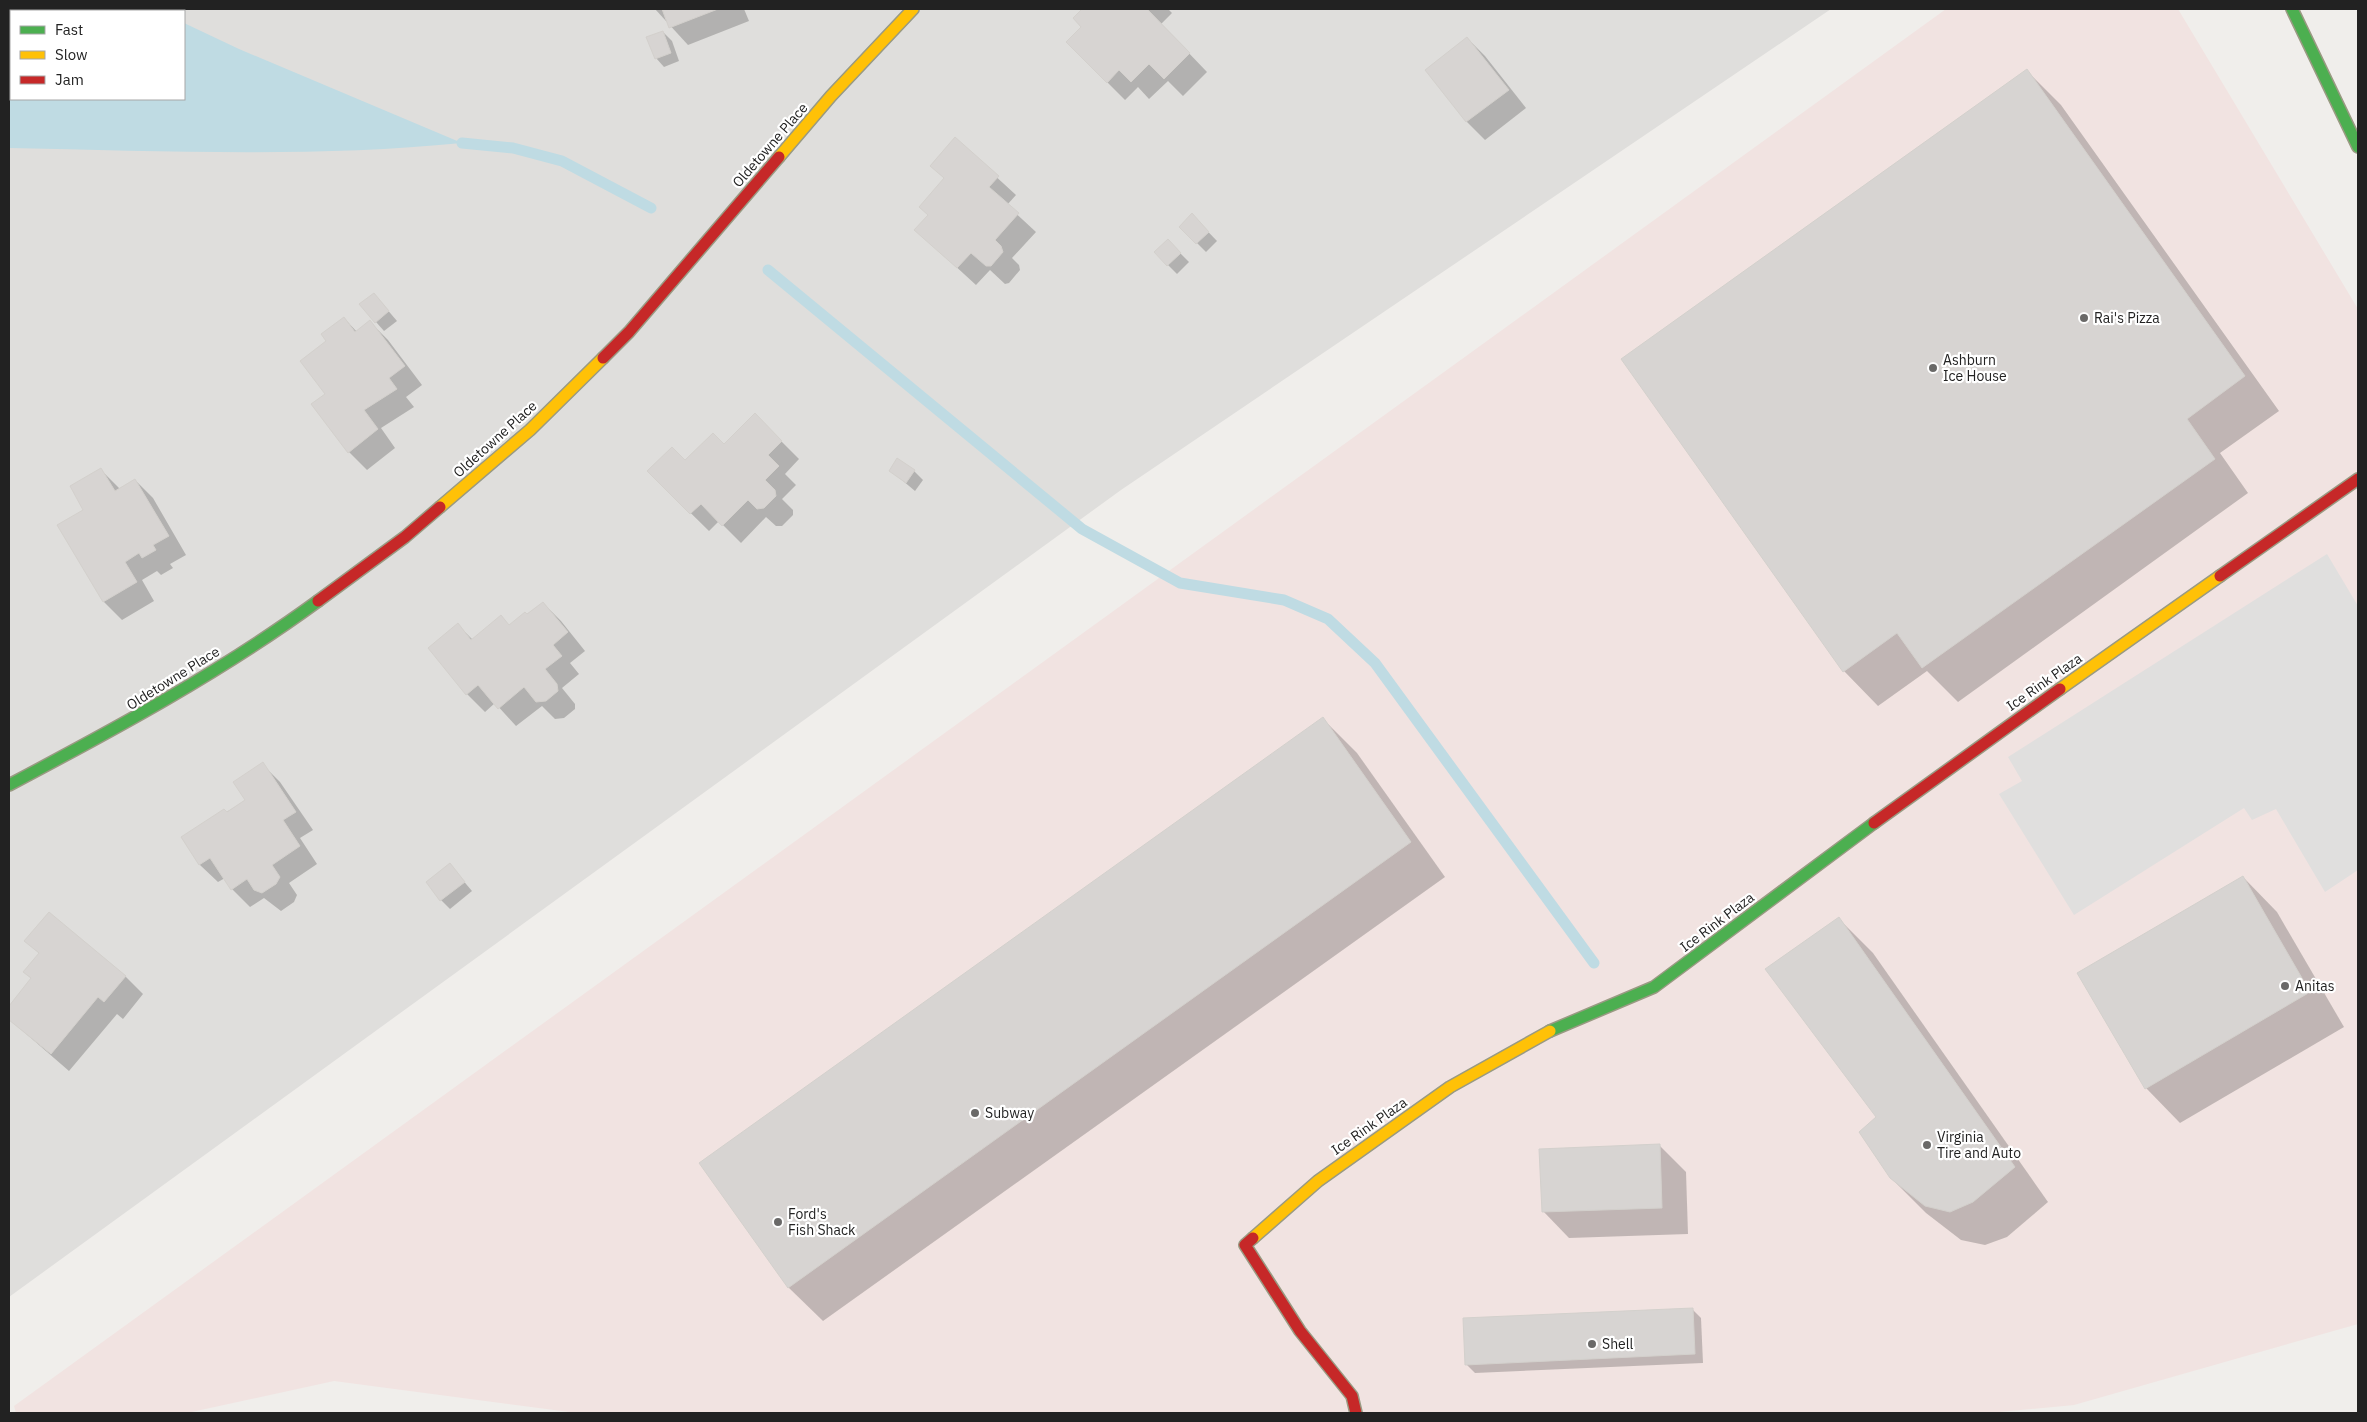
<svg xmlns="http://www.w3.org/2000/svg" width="2367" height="1422" viewBox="0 0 2367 1422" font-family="'IBM Plex Sans',sans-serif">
<rect width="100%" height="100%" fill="#f0eeeb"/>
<!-- residential -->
<path fill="#dfdedc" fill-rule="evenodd" d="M9 9H1831L1121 490 9 1297ZM11 11H184V99H11Z"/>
<!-- commercial -->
<polygon fill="#f1e3e1" points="1946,9 2178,9 2358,309 2358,1324 2074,1405 1988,1413 577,1413 334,1381 187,1413 16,1413 14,1406"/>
<!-- parking -->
<polygon fill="#e0dfde" points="2327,554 2358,606 2358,870 2325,892 2276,809 2252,820 2244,808 2074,915 1999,794 2022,781 2008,757"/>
<!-- water -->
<path fill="#bfdbe3" d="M9 9H163L165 11H11V99H184V23L239 49 462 143C311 158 160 151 9 148Z"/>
<!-- shadow -->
<g fill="#0003">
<polygon points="655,9 744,9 749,21 688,45"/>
<polygon points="1084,9 1168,9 1172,13 1161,24 1207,72 1183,96 1168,81 1149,99 1138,87 1125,100 1067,42 1083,27 1074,18"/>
<polygon points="663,32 672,41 679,61 664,67 656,58"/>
<polygon points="1467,38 1485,56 1526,108 1485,140 1467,122 1427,70"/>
<polygon points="2027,71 2061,105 2279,411 2220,453 2248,493 1958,702 1927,671 1878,706 1844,671"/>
<polygon points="955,139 1016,195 1007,205 1036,232 1012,258 1019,265 1020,270 1009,283 1005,284 990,270 976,285 916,230 929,215 945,179 931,165"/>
<polygon points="1192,215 1217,241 1206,252 1181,227"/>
<polygon points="1168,241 1189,262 1177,274 1155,252"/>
<polygon points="374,294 397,321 384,331 361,305"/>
<polygon points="344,318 357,332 370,322 388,340 422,385 406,397 414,407 381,428 395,448 367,470 349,452 327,394 328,341"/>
<polygon points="755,415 799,459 785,474 796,485 782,499 793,510 793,515 782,526 776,526 766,517 741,543 719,521 709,531 649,472 685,462 724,446"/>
<polygon points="101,470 120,489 135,480 153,498 186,555 170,564 173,568 161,575 157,571 142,580 154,601 122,620 104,602 59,525 85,510"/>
<polygon points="890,470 914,471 923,480 915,491"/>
<polygon points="543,603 561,621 585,651 570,663 579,674 562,688 575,704 575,709 564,718 555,719 542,706 516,726 495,703 485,712 467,694 458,625 473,640 510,626"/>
<polygon points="1323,719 1357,753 1445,877 823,1321 788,1287"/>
<polygon points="262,764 280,782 313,830 300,838 317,864 289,883 297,895 294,902 281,911 264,898 250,907 232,889 225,878 218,882 200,865 182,838 247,800"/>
<polygon points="450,865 472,891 450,909 441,900"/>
<polygon points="2243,877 2277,912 2344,1027 2180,1123 2146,1088"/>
<polygon points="1839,919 1873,953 2048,1202 2007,1237 1985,1245 1961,1240 1926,1213 1891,1178"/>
<polygon points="26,941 125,976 143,994 123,1019 117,1014 69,1071 9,1019 9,1008 32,979 24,972 40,954"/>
<polygon points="1660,1146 1686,1172 1688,1234 1569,1238 1543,1211"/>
<polygon points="1692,1309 1701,1318 1703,1363 1475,1373 1466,1364"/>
</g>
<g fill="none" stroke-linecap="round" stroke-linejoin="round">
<!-- stream -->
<g stroke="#bfdbe3" stroke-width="11">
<polyline points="462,143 513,148 562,161 651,208"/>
<polyline points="768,270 1082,529 1180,583 1284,600 1328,619 1375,663 1594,963"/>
</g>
</g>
<!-- building -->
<g fill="#d7d4d2" stroke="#d3d0cc">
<polygon points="662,9 718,9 669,28"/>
<polygon points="1082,9 1147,9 1190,53 1164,79 1149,64 1131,82 1119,70 1107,83 1066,42 1081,27 1073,18"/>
<polygon points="663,31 671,53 655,59 646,37"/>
<polygon points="1467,37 1509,90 1466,122 1425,70"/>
<polygon points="2027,69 2245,376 2187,419 2215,459 1922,668 1897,633 1843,672 1621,359"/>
<polygon points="955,137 999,176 989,187 1019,213 995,240 1001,246 1003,252 991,266 986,266 971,253 957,268 914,230 928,215 919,207 944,178 930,166"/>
<polygon points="1192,213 1209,232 1196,244 1179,227"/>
<polygon points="1168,239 1181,253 1167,266 1154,252"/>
<polygon points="374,293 389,311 375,323 359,304"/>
<polygon points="344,317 355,332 370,320 405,366 389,378 397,389 364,410 378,429 348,453 311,404 325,394 300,361 326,341 321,334"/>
<polygon points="755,413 782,441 768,455 779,466 765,480 775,490 776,496 764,508 757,509 748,500 722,526 701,504 690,514 647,471 672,447 685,460 713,433 724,444"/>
<polygon points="897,458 915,470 906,483 889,471"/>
<polygon points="101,468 115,491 135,479 169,536 153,545 156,550 142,558 139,553 125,562 137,582 103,602 57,525 83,510 70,486"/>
<polygon points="543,602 568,632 553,645 562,656 545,669 557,684 558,691 546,701 536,702 524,687 498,709 478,685 466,695 428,648 458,623 471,640 501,615 509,625 525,612 527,614"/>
<polygon points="1323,717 1411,842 788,1288 699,1163"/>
<polygon points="263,762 296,812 283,820 300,846 272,865 280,877 276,884 262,893 254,890 247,879 231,890 210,858 199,865 181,837 224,809 227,812 245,800 233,782"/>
<polygon points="450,863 465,882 440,901 426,882"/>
<polygon points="2243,876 2310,992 2145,1089 2077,973"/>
<polygon points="49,912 126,976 104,1002 98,997 51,1054 9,1020 9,1006 31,978 23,972 39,953 24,941"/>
<polygon points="1839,917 2015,1167 1973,1202 1950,1212 1925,1206 1890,1178 1859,1132 1876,1117 1765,969"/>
<polygon points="1660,1144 1662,1208 1542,1212 1539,1149"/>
<polygon points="1693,1308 1695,1354 1465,1365 1463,1318"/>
</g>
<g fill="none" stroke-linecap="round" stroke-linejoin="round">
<!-- fast casing -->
<g stroke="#999a82" stroke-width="14">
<g id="fast">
<polyline points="2292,9 2358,147"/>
<path d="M9 785C115 729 221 672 318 601"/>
<polyline points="1550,1031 1654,987 1874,823"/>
</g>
</g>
<!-- slow casing -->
<g stroke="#999a82" stroke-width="14">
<g id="slow">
<polyline points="779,157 831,96 913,9"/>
<polyline points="440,507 530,430 603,358"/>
<polyline points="2060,689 2220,576"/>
<polyline points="1253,1238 1318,1181 1450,1087 1550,1031"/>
</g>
</g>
<!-- jam casing -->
<g stroke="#999a82" stroke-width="14">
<g id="jam">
<polyline points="603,358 629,332 779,157"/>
<polyline points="2220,576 2358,479"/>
<polyline points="318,601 405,537 440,507"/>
<polyline points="1874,823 2060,689"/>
<polyline points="1253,1238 1245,1245 1300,1331 1352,1396 1356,1413"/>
</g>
</g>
<!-- fast -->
<use href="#fast" stroke="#4caf50" stroke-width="11"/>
<!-- slow -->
<use href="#slow" stroke="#ffc107" stroke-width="11"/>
<!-- jam -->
<use href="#jam" stroke="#c62828" stroke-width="11"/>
</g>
<!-- markers -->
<g fill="#6a6968" stroke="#fff" stroke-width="2">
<circle cx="2084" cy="318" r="5"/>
<circle cx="1933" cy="368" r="5"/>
<circle cx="2285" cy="986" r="5"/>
<circle cx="975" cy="1113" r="5"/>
<circle cx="1927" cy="1145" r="5"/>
<circle cx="778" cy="1222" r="5"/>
<circle cx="1592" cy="1344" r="5"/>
</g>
<g text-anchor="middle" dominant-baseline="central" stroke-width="4.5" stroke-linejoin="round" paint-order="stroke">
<!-- street labels -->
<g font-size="14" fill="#222" stroke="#fff">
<text transform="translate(770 145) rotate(-49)">Oldetowne Place</text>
<text transform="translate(495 439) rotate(-42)">Oldetowne Place</text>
<text transform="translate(173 678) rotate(-32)">Oldetowne Place</text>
<text transform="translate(2044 682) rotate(-35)">Ice Rink Plaza</text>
<text transform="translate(1717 922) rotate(-37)">Ice Rink Plaza</text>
<text transform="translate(1369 1126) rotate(-35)">Ice Rink Plaza</text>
</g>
<!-- poi labels -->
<g font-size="14" fill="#222" stroke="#fff" text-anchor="start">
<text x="2094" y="318">Rai's Pizza</text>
<text x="1943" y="360">Ashburn<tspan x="1943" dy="16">Ice House</tspan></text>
<text x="2295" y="986">Anitas</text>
<text x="985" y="1113">Subway</text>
<text x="1937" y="1137">Virginia<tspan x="1937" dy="16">Tire and Auto</tspan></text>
<text x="788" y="1214">Ford's<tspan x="788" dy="16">Fish Shack</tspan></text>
<text x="1602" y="1344">Shell</text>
</g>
</g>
<!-- border -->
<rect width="2367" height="1422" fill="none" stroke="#222222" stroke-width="20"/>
<!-- legend -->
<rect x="10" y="10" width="175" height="90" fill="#ffffff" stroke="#a7a7a7"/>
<rect x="20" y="26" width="25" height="8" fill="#4caf50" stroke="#a7a7a7"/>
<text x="55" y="35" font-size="15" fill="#222222">Fast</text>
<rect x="20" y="51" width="25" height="8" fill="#ffc107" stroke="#a7a7a7"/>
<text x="55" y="60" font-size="15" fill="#222222">Slow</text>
<rect x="20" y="76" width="25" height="8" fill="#c62828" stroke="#a7a7a7"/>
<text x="55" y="85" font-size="15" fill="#222222">Jam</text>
</svg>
